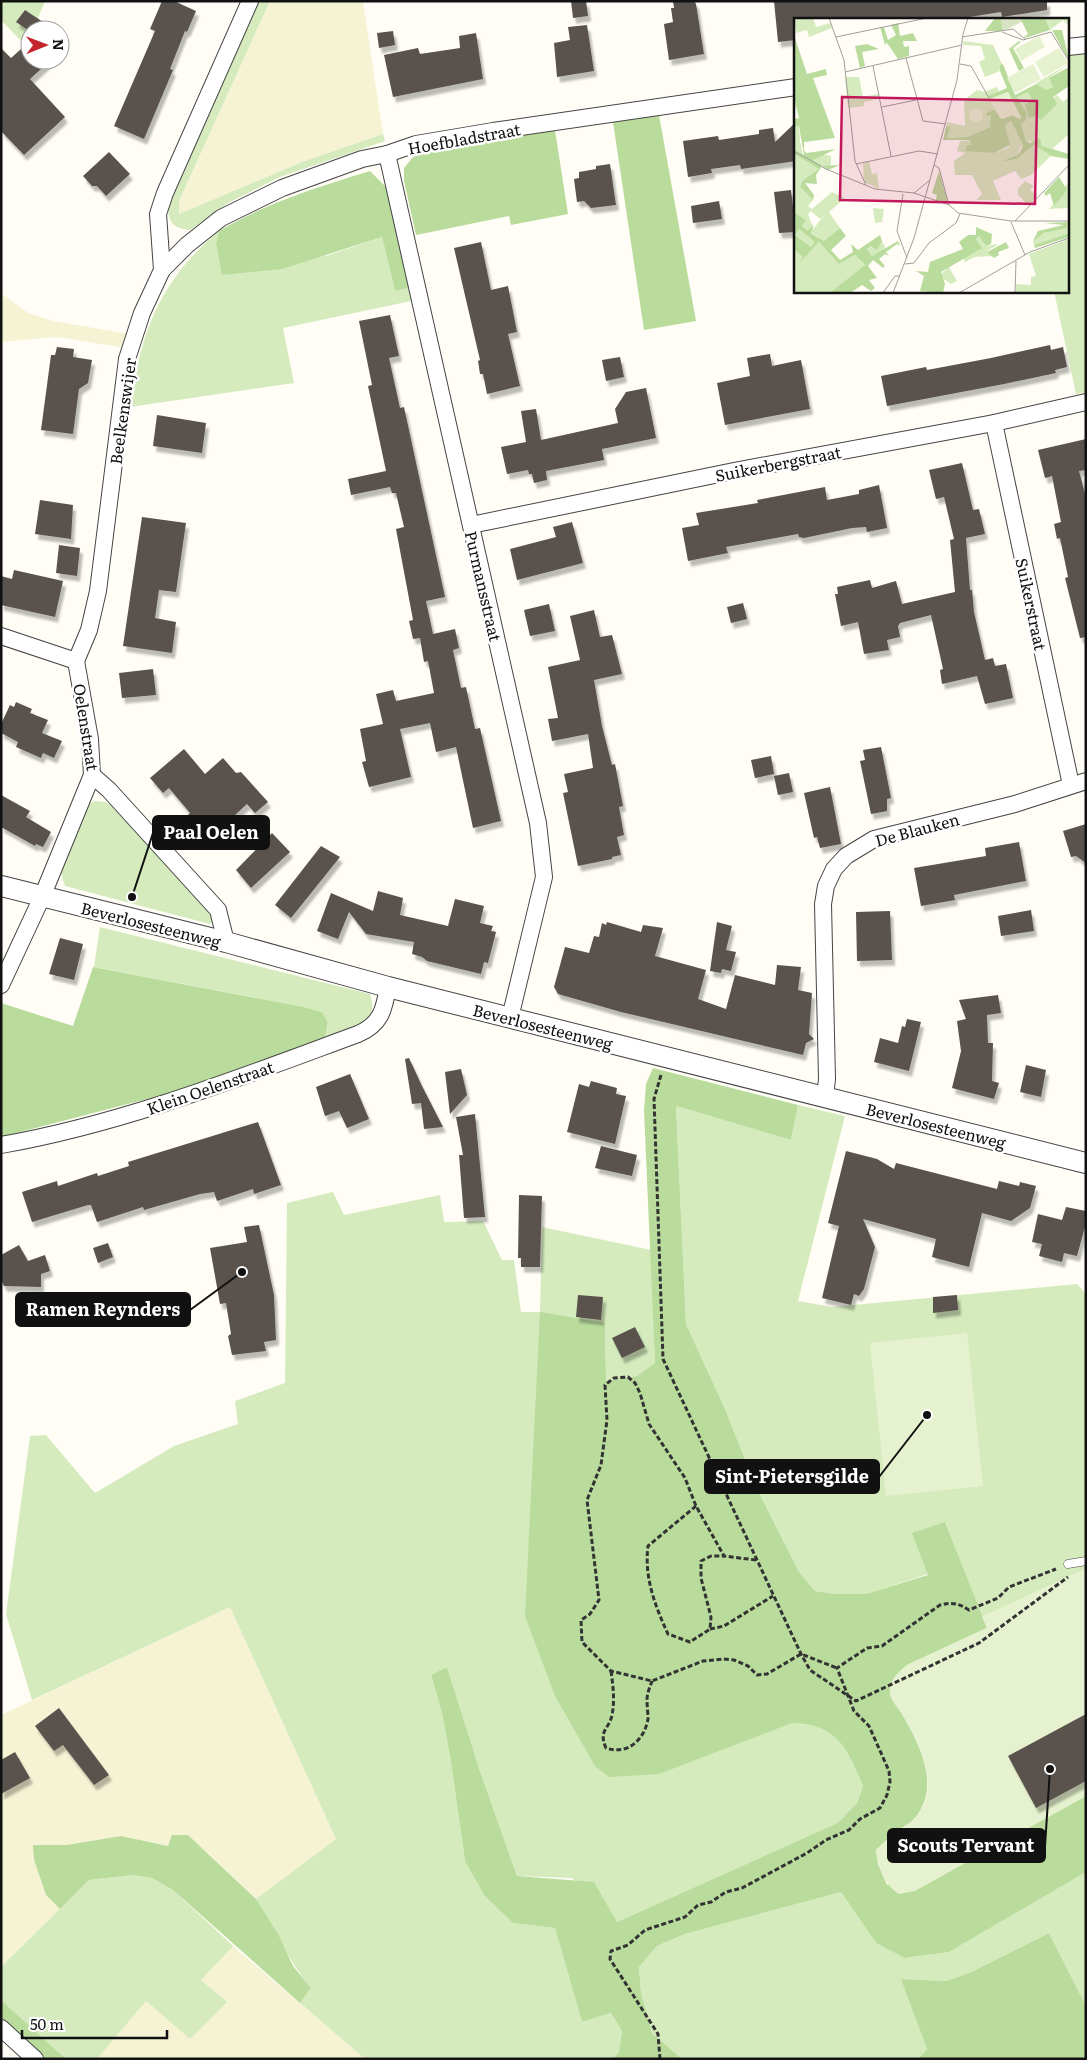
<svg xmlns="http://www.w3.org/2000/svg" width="1087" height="2060" viewBox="0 0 1087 2060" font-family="Literata,serif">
<defs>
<filter id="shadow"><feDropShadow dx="3" dy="5.5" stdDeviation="1" flood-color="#0004"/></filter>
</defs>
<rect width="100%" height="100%" fill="#fffdf5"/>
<!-- farmland -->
<g fill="#f6f3d4">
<polygon points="270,1 363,1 383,134 302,162 179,214 179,201"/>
<polygon points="1,293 28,313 53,321 129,334 126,348 57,337 1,342"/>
<polygon points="230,1607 336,1839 256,1899 207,1852 168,1846 121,1836 66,1845 34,1845 34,1860 46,1895 60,1909 1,1967 1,1715"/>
<polygon points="233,1946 365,2059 97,2059 146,2001 190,2039 227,2002 201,1980"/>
</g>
<!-- green -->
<g fill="#d5ebbd">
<polygon points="1,1 45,1 33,30 30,30 26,46 1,20"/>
<path d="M259 1H270L179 201V214L302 162 383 134 385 141 280 177 228 203 190 230C172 229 166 220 169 202Z"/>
<polygon points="1086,52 1086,392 1076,394 1054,291 1068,291 1068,54"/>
<path d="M219 231 216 243 326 256 382 237 395 291 413 287 416 300 283 328 294 383 130 407C141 332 159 281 219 231Z"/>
<polygon points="95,801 105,802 113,806 214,915 214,920 210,924 65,886 61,873 83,812 87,805"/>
<path d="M100 927 370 994C381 1027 349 1029 325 1037L328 1022 322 1012 304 1007 94 967Z"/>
<polygon points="798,1105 845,1116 798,1301 832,1307 1077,1284 1086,1294 1086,1569 982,1617 945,1522 928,1574 867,1594 835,1594 815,1591 799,1572 756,1487 725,1409 686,1324 676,1106 791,1140"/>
<path d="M333 1192 344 1215 440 1195 444 1222 483 1221 502 1260H514L521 1312H540L542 1227 651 1250 655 1364 637 1376 606 1381 605 1323 540 1313 792 1723C837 1724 847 1748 863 1786L857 1803 839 1823 617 1922 572 1878 517 1876 480 1771 447 1667 431 1676 442 1713 451 1762 465 1861 513 1923 555 1928 582 2022 611 2013 622 2031 619 2052 613 2059H365L300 2003 311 1988C289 1961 274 1929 256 1899L336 1839 230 1607 32 1700 6 1614 30 1436 46 1435 95 1493 174 1446 238 1424 235 1401 285 1383 287 1203Z"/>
<polygon points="1086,1872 1086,2006 1049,1933 969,1973 946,1981 902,1979 927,2049 918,2059 682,2059 652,2033 641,1993 639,1967 657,1946 685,1934 841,1892 876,1943 906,1958 949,1952"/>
<polygon points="133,1875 152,1878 173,1890 233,1946 201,1980 227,2002 190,2039 146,2001 97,2059 66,2059 1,2000 1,1967 89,1880"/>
</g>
<!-- forest -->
<g fill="#b9dc9c">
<polygon points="659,115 696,321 644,330 613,122"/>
<polygon points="555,130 568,214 511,225 509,216 416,235 404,181 404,168 413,157 423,153 450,147"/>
<path d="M370 171 387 188 413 287 395 291 382 237 282 269 222 275 216 243 219 231C266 203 318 187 370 171Z"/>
<polygon points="93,967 304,1007 322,1012 328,1022 325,1037 197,1086 1,1137 1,1003 73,1026"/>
<path d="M653 1068 798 1105 791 1140 676 1106 686 1324 725 1409 756 1487 799 1572 815 1591 835 1594H866L928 1575 912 1533 945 1522 987 1628 907 1665 890 1694C911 1729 946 1780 915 1818 910 1824 902 1827 896 1832 889 1837 883 1844 876 1850L878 1864 887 1885 1053 1814 1086 1796V1872L949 1952 905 1958 876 1943 841 1892 685 1934 657 1946 639 1967 641 1993 652 2033 682 2059H613L619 2052 622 2031 611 2013 582 2022 555 1928 513 1923 485 1896 465 1861 451 1762 442 1713 431 1675 447 1667 480 1771 517 1876 594 1882 617 1922 838 1823 857 1803 863 1786C847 1748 837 1724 792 1723L659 1774 609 1777 595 1766 555 1696 525 1616 540 1312 605 1323 606 1381 637 1376 655 1363 644 1110 646 1084Z"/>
<polygon points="172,1835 188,1835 256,1899 278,1934 293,1966 311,1988 300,2003 173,1890 152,1878 133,1875 89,1880 60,1909 46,1895 34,1860 33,1845 66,1845 121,1836 168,1846"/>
<polygon points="1049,1933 1086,2006 1086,2059 918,2059 927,2049 901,1979 946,1981 969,1973"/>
<polygon points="1,2000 66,2059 45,2059 1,2019"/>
</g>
<!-- pitch -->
<g fill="#e6f2cf">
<polygon points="967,1333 983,1486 886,1496 870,1343"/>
<path d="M1086 1569V1796L915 1891 899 1894C883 1883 879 1869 876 1850 888 1839 914 1823 921 1810 938 1780 919 1742 904 1717 900 1710 891 1701 890 1694 888 1681 898 1672 907 1665L987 1628 982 1617Z"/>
</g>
<!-- building -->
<g fill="#5a524d" filter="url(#shadow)">
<polygon points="162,1 174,1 196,11 187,32 185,31 170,69 173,70 144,139 114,126 155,31 150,29"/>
<polygon points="571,1 586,1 588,16 573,18"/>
<polygon points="673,1 694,1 696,4 704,54 669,60 664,24 673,22 671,8 674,8"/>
<polygon points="774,1 1047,1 1047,10 1002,17 1001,12 957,19 796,19 796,40 778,42"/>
<polygon points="25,10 55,30 28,30 16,22"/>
<polygon points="587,25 594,71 557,77 554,43 570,40 568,27"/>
<polygon points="393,31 395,45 379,48 377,33"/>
<polygon points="476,33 483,79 393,97 384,55 418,48 420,54 460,48 459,36"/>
<polygon points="30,41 30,60 51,60 30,79 65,117 24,155 1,131 1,48 11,58"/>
<polygon points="796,122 796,161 741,169 740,165 711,169 712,173 688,177 683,141 718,136 719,140 759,134 759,130 773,128 775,142"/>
<polygon points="109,152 130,174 106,196 97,186 92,186 83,176"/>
<polygon points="610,164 616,205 591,208 584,201 577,202 574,179 579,178 579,172 596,169 596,166"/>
<polygon points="791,190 796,232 779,233 774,192"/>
<polygon points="719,201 722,219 693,223 691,206"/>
<polygon points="481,242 491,290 508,286 517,332 508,334 520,386 487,394 483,374 480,374 478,361 480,360 454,248"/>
<polygon points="390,315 399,356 389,358 400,408 404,407 445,597 426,601 433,634 455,629 459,648 453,650 461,688 466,687 475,729 480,728 501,821 473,828 456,747 436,752 430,723 400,729 411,777 369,787 362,762 366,761 360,729 383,724 376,694 393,690 396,701 434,693 428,661 424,662 420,638 413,639 409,621 413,620 396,529 404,527 396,493 392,493 390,487 351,495 348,479 386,471 368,386 372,385 359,321"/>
<polygon points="1050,345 1051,350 1063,347 1067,367 1055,370 1056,373 1004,384 887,406 881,376 926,367 927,370 991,358"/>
<polygon points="57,347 74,349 73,357 92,360 88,383 79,389 73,434 41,430 51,355 55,355"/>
<polygon points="770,354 772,366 801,360 810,409 725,425 717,383 750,376 747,358"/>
<polygon points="620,357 624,377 606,381 602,360"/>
<polygon points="646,388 656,438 602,449 604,460 546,471 547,480 534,483 532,474 529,474 528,470 507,474 501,447 526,442 521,411 536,409 541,440 618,423 615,409 626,392"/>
<polygon points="157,415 206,423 202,453 153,446"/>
<polygon points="1086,439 1086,470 1079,471 1086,498 1086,637 1080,638 1065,578 1068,577 1060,538 1057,539 1054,524 1061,522 1052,476 1045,478 1038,450"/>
<polygon points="962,463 973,510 979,509 985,534 966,538 970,590 972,590 974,612 985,660 993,658 995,666 1006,664 1013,698 985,704 977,676 942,684 940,670 943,669 931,615 900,623 898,626 900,637 887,640 889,650 864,654 858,622 841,626 835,594 838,594 837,587 870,580 872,588 896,581 902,604 955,592 950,540 954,539 944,497 936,499 929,470"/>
<polygon points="879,485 887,528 867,532 866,527 852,528 804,538 799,537 798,534 726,547 728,553 688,561 682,528 699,525 696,513 758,503 757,500 825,487 827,500 859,494 859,490"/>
<polygon points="40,500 73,505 71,539 35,534"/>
<polygon points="142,517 186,523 176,592 159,590 155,618 176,622 172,653 123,646"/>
<polygon points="572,522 583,563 517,580 510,549 556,537 553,527"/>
<polygon points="59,545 80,548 77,576 56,573"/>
<polygon points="14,570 63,581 55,617 1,605 1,576 12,579"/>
<polygon points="743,603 747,619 731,623 727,607"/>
<polygon points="549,604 555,631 530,636 524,610"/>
<polygon points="594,610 600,637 612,635 622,674 594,680 602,726 612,765 615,764 623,806 619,807 624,835 617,837 621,855 612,857 612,859 578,866 563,793 568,792 564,774 593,768 588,734 552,741 548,719 558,718 548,667 580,660 570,616"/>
<polygon points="153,669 156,695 122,698 119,673"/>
<polygon points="16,702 32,709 30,713 48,720 42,733 62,741 54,758 43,753 41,758 16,747 18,742 1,733 1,724 10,705 14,707"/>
<polygon points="881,747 891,798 887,799 887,811 871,814 860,761 865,760 863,750"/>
<polygon points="184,749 205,774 223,758 236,773 241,772 268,802 255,813 247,804 207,841 185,818 190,813 169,788 163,793 150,778"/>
<polygon points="771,756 774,774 755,778 751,760"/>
<polygon points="789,773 793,792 778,795 774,776"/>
<polygon points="830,787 841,844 820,848 817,837 814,838 804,793"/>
<polygon points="1,795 30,811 26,817 51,832 43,847 36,844 35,846 1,827"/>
<polygon points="1086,824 1086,863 1076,856 1071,857 1063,831"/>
<polygon points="272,833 290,852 251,888 236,870"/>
<polygon points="1019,842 1026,881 954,895 955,900 921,906 914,868 986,856 985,848"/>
<polygon points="321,846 340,857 291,918 275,905"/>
<polygon points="378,891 403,898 400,915 448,926 455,899 484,906 480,923 493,926 491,931 496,932 488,963 484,962 481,974 427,961 422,957 412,954 414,942 366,934 349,912 338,939 317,931 331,893 373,911"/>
<polygon points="1031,910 1034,931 1001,936 998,916"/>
<polygon points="890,911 892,960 857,961 856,912"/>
<polygon points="607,922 641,932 643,925 663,928 655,956 706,970 698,999 726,1009 735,975 775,985 777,965 801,967 798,990 812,993 809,1034 814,1039 806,1043 803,1055 621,1012 558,994 554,987 565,947 589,953 594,936 599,937 602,923 606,925"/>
<polygon points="717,922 732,926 726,950 736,952 731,971 722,969 721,973 710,971"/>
<polygon points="60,938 83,944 74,980 49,974"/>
<polygon points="998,995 1001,1013 987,1015 988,1043 993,1043 992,1081 999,1083 994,1099 952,1088 961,1051 957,1021 966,1019 959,1000"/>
<polygon points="907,1019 921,1022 909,1071 874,1062 880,1038 898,1043 902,1026 905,1027"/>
<polygon points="409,1058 422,1086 443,1127 424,1129 421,1103 412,1104 405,1059"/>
<polygon points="1026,1065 1046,1070 1041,1097 1020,1092"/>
<polygon points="461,1069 467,1095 450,1114 445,1072"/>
<polygon points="350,1074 369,1119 347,1128 339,1111 325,1116 316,1087"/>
<polygon points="591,1081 617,1088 616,1094 626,1096 615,1144 567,1132 579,1084 589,1087"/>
<polygon points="475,1114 485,1217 464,1218 459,1155 463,1155 456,1117"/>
<polygon points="258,1122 281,1185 254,1194 253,1189 217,1201 214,1192 200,1194 144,1210 143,1207 97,1222 91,1205 88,1205 32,1222 22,1192 57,1181 58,1186 97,1173 98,1176 129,1166 128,1162"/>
<polygon points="601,1146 637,1155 632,1176 595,1168"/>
<polygon points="846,1151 877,1159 894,1169 896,1163 997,1189 999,1181 1019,1186 1020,1182 1036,1186 1030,1208 1011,1221 982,1213 969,1267 932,1257 936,1239 863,1219 875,1247 864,1289 859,1296 854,1294 851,1305 822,1298 839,1226 828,1223"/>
<polygon points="519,1195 542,1196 540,1267 521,1267 521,1258 518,1258"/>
<polygon points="1066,1207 1086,1211 1086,1223 1077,1256 1064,1253 1062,1262 1039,1256 1042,1244 1032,1242 1038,1214 1062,1220"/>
<polygon points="259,1225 274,1295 276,1340 264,1342 266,1351 232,1355 228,1336 231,1334 226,1303 220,1304 210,1248 247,1242 244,1227"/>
<polygon points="108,1243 113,1257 98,1263 93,1248"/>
<polygon points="19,1245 28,1261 45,1255 50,1271 41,1274 41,1287 4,1286 1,1280 1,1255"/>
<polygon points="578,1295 603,1297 601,1320 576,1317"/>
<polygon points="957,1295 958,1310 933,1313 933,1297"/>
<polygon points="635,1327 645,1347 622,1358 612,1338"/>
<polygon points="59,1708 109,1775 94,1785 63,1745 54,1751 35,1726"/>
<polygon points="1086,1714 1086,1781 1036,1808 1008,1756"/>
<polygon points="15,1752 30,1778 1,1794 1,1760"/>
</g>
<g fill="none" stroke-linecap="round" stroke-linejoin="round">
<!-- service casing -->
<g stroke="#444" stroke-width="9">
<polyline id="service" points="1068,1564 1086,1561"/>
</g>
<!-- minor casing -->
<g stroke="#444" stroke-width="18">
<g id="minor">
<polyline points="1068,47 1086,45"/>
<polyline points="387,154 538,823 544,877 510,1018"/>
<polyline points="162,270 187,245 221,218 282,188 362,159 387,154 416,144 493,131 796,87"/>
<polyline points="994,423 1071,785"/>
<polyline points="471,525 734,471 994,423 1086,402"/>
<polyline points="1,636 76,661"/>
<polyline points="76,661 89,630 98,591 127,359 142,313 162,270 158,214 165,193 250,1"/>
<polyline points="92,775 109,790 218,910 226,942"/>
<polyline points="1,985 42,897 92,775 90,739 76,661"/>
<polyline points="825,1097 827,1079 823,904 826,886 834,869 846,856 874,839 1015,804 1086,781"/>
<path d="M1 1145C125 1123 241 1077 358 1034 381 1024 384 1010 388 987"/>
<polyline points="1,2028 35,2059"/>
</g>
</g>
<!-- tertiary casing -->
<g stroke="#444" stroke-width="22">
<polyline id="tertiary" points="1,886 226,942 388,987 1086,1163"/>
</g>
<!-- path -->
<g stroke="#333" stroke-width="3" stroke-dasharray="5 2.5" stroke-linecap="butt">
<polyline points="661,1075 654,1099 663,1359 801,1654 810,1670 856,1701 979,1643 1068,1577"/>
<path d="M696 1506 648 1546C644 1577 655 1606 668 1634L690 1642 710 1629 711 1617 701 1578V1561L711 1556H724"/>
<polyline points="756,1560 724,1556 696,1506 685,1478 649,1424 640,1393 635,1383 628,1377 614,1378 605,1385 607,1420 601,1465 587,1500 599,1600 590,1614 581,1620 582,1642 611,1671 652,1681 703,1661 723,1659 734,1660 748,1666 757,1675 767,1674 801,1654 837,1668"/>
<polyline points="710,1629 724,1626 773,1596"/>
<path d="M611 1671C613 1686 615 1700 612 1715 609 1730 598 1730 606 1748 627 1755 644 1741 648 1719 648 1713 647 1706 647 1700 647 1693 650 1687 652 1681"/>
<path d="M660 2059 658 2034 610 1959 611 1951 628 1945 645 1930 685 1917 698 1905 711 1902 726 1892 742 1888 807 1853 826 1840 849 1830 860 1819 880 1808 887 1795 890 1782 889 1771 869 1726 854 1711 837 1668 867 1648 882 1646 940 1605C952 1602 958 1603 969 1610L998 1598 1009 1587 1056 1569"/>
</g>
<!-- service -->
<use href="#service" stroke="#fff" stroke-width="8"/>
<!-- minor -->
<use href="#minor" stroke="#fff" stroke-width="16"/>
<!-- tertiary -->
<use href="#tertiary" stroke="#fff" stroke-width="20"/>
</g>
<g text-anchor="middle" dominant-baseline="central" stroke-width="5" stroke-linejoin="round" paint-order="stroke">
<!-- street labels -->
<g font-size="16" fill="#111" stroke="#fff">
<text transform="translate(464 138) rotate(-10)">Hoefbladstraat</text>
<text transform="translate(122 411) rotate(-82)">Beelkenswijer</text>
<text transform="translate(778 463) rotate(-11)">Suikerbergstraat</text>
<text transform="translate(484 586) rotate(77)">Purmansstraat</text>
<text transform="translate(1032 604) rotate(78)">Suikerstraat</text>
<text transform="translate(87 727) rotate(81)">Oelenstraat</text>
<text transform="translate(917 829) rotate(-15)">De Blauken</text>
<text transform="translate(151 924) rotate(14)">Beverlosesteenweg</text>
<text transform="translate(543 1026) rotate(14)">Beverlosesteenweg</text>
<text transform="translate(210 1087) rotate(-19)">Klein Oelenstraat</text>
<text transform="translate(936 1125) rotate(14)">Beverlosesteenweg</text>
</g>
</g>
<!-- overview -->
<g transform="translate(794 18)">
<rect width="275" height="275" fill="#fffdf5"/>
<path d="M0 0H19L22 9 36 5 38 10 15 19 13 12 2 15ZM251 0H275V8L269 2 256 12ZM169 23 199 27 208 46 206 53 191 59 185 44 191 41 187 28 169 27ZM275 46 255 60 259 69 252 73 245 70 242 65ZM51 59H65L69 79 84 76 85 81 70 84V88L54 90ZM203 69 205 73 195 78 201 92 192 95 197 97 198 108 173 119 152 120 153 104 171 108 170 82 183 72 190 74ZM234 73 238 82 231 86 236 100 263 77 269 84 275 79V116L258 131 248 128 247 124 232 123 227 106 233 100 223 79ZM217 103 229 127 226 129 225 136 206 144 223 141 240 127 257 138 237 157 227 161 221 153 199 163 207 182H182L188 176 178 157H161L160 143 171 135 163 133 166 123 177 122 178 127 200 135 208 132 215 129 211 108ZM5 108 6 123 9 138 0 133V109ZM0 136 26 151 8 163 6 169 19 182 14 188 18 191 38 174 51 180 35 194 46 210 30 223 17 214 31 196 26 201 17 193 14 196 19 209 15 212 8 208 12 202 0 194ZM28 136 37 138V148H28L19 142ZM75 143 78 156 83 155 85 171 70 164 69 146ZM231 163 240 168 236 172 243 178 235 188 224 177V171ZM275 164V193L273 190 255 191 273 172 270 169ZM79 190 90 191 88 204 81 205ZM275 206V215L240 227 239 223 246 217ZM5 211 22 224 17 229 1 217ZM186 218 192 228 205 226 193 233 199 238 181 239 171 244 169 240 187 230 182 220ZM275 221V275H222V266L237 267V259L242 258 235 236ZM88 223 92 231 78 238 73 231 77 228 83 231ZM25 224 45 246 61 237 71 248 36 275H0V231L10 239ZM155 249 163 263 157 266 145 258Z" fill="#d5ebbd"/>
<path d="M201 0H207L209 13H191ZM226 0H251L256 12 231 20 226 15 230 19 234 16ZM104 5 106 18 119 15 123 23H109L110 29 115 28V38L104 41 93 25 91 27 86 9H90L94 22 102 17 97 7ZM258 12H268L275 42 270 34ZM0 17 13 56 32 51 33 57 19 60 41 120 10 124V132L12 135 42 131 19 142 28 148 46 147 34 152 28 148 22 157 23 166 11 165 20 177 19 182 6 169 8 163 25 151 0 136V133L10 137 5 108 0 109V101L5 100 0 80ZM225 23 227 24 219 30 230 50 225 53 215 31ZM73 26 85 31 68 34 71 48 66 50 61 28ZM209 46 221 77 242 66 252 72 259 69 255 60 275 49V68L259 79 263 86 247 102 242 98 235 100 231 86 238 82 234 74 223 79 233 96 232 102 227 106 232 123 236 125 246 120 248 128 275 136V141L257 138 240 127 223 141 206 144 225 136 229 127 217 103 211 108 216 127 200 135 171 133 173 127H178L176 122H149L152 108 156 109 153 120 173 119 196 109 197 97 193 98 192 95 202 91 208 101 218 97 226 101 214 74 196 81 194 78 213 70 206 53V47ZM145 153 154 185 141 184 143 177 138 175ZM265 159 273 172 260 188 256 175 252 178 250 175ZM0 194 12 202 8 208 14 212 20 207 17 215 30 223 46 210 52 218 37 232 46 242 59 234 57 226 64 232 86 217 88 223 83 232 77 228 73 231 78 238 104 223 106 228 103 226 92 234 95 238 91 236 85 241 91 248 89 250 79 242 74 248 83 260 75 262 81 270 77 273 68 267 56 275H36L71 247 61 237 45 246 25 224 4 246 9 239 0 231ZM5 211 21 224 17 229 1 217ZM275 204 272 210 250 215 239 223 244 213 270 207 250 205ZM182 209 198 216 197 226 192 228 185 218 182 221 188 230 147 254 151 266 149 275 126 273 130 258 122 253 134 254 136 244 169 231 165 224 174 217H182ZM275 215V219L241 230 240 227ZM212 224 215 230 204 234 205 237 200 240 193 234Z" fill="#b9dc9c" fill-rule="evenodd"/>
<path d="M207 0H226L228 4 209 13Z" fill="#d9e3c4"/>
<path d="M245 18 251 29 227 43 221 31ZM265 30 274 45 250 59 241 44ZM239 46 247 61 221 75 213 60ZM214 74 227 99 226 101 218 97 207 101 201 92 196 81ZM175 97a7 7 0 1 1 14 0a7 7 0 1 1-14 0Z" fill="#e6f2cf"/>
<path fill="none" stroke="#a09f9a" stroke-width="1" d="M35 0 50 42 61 143 72 167M208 14 229 22 257 14 275 43M42 19 133 0M168 19 219 11 231 21M112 40 129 103 152 106M166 46 177 48 195 80M79 48 97 138M51 54 168 27M88 89 122 82M0 133 32 151 81 171 120 175 136 162M62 146 125 133 144 136M140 147 145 150 155 187 164 195 217 203H275M120 175 155 187M109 176 103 213 113 240M221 203 275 147M217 204 231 237M111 246 120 245 135 225 162 205 166 196M89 275 101 258H106M99 275 120 220 140 147 163 62 169 16 174 0M165 275 236 234 275 220M221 275 222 243"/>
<path fill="#c2185b" fill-opacity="0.15" stroke="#c2185b" stroke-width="2.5" d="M48 79 243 83 241 186 46 182Z"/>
<rect width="275" height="275" fill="none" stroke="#111" stroke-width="2.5"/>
</g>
<!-- callouts -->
<path fill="none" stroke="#111" stroke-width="2" d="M132 897L153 833M242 1272L190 1310M927 1415L879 1477M1050 1769L1045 1846"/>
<g fill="#111" stroke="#fff" stroke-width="2">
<circle cx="132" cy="897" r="5"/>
<circle cx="242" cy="1272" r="5"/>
<circle cx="927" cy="1415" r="5"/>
<circle cx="1050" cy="1769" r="5"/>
</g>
<g fill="#111" stroke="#111" stroke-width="2">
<rect x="153" y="816" width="116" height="33" rx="5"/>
<rect x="16" y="1293" width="174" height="33" rx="5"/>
<rect x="705" y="1460" width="174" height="33" rx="5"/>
<rect x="888" y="1829" width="157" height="33" rx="5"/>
</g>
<g font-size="18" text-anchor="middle" font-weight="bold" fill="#fff">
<text x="211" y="839">Paal Oelen</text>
<text x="103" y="1316">Ramen Reynders</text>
<text x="792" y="1483">Sint-Pietersgilde</text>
<text x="966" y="1852">Scouts Tervant</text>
</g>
<!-- border -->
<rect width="1087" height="2060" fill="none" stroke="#111111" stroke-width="5"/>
<!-- north arrow -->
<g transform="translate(45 45) rotate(89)"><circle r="24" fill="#ffffff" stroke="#a0a0a0"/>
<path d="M0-4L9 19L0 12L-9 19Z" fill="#c4262e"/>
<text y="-8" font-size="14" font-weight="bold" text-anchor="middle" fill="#111111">N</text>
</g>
<!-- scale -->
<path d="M22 2030v8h145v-8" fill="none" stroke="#111111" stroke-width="2.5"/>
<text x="30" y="2030" font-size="15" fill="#111111" stroke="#ffffff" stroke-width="4" paint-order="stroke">50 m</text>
</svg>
